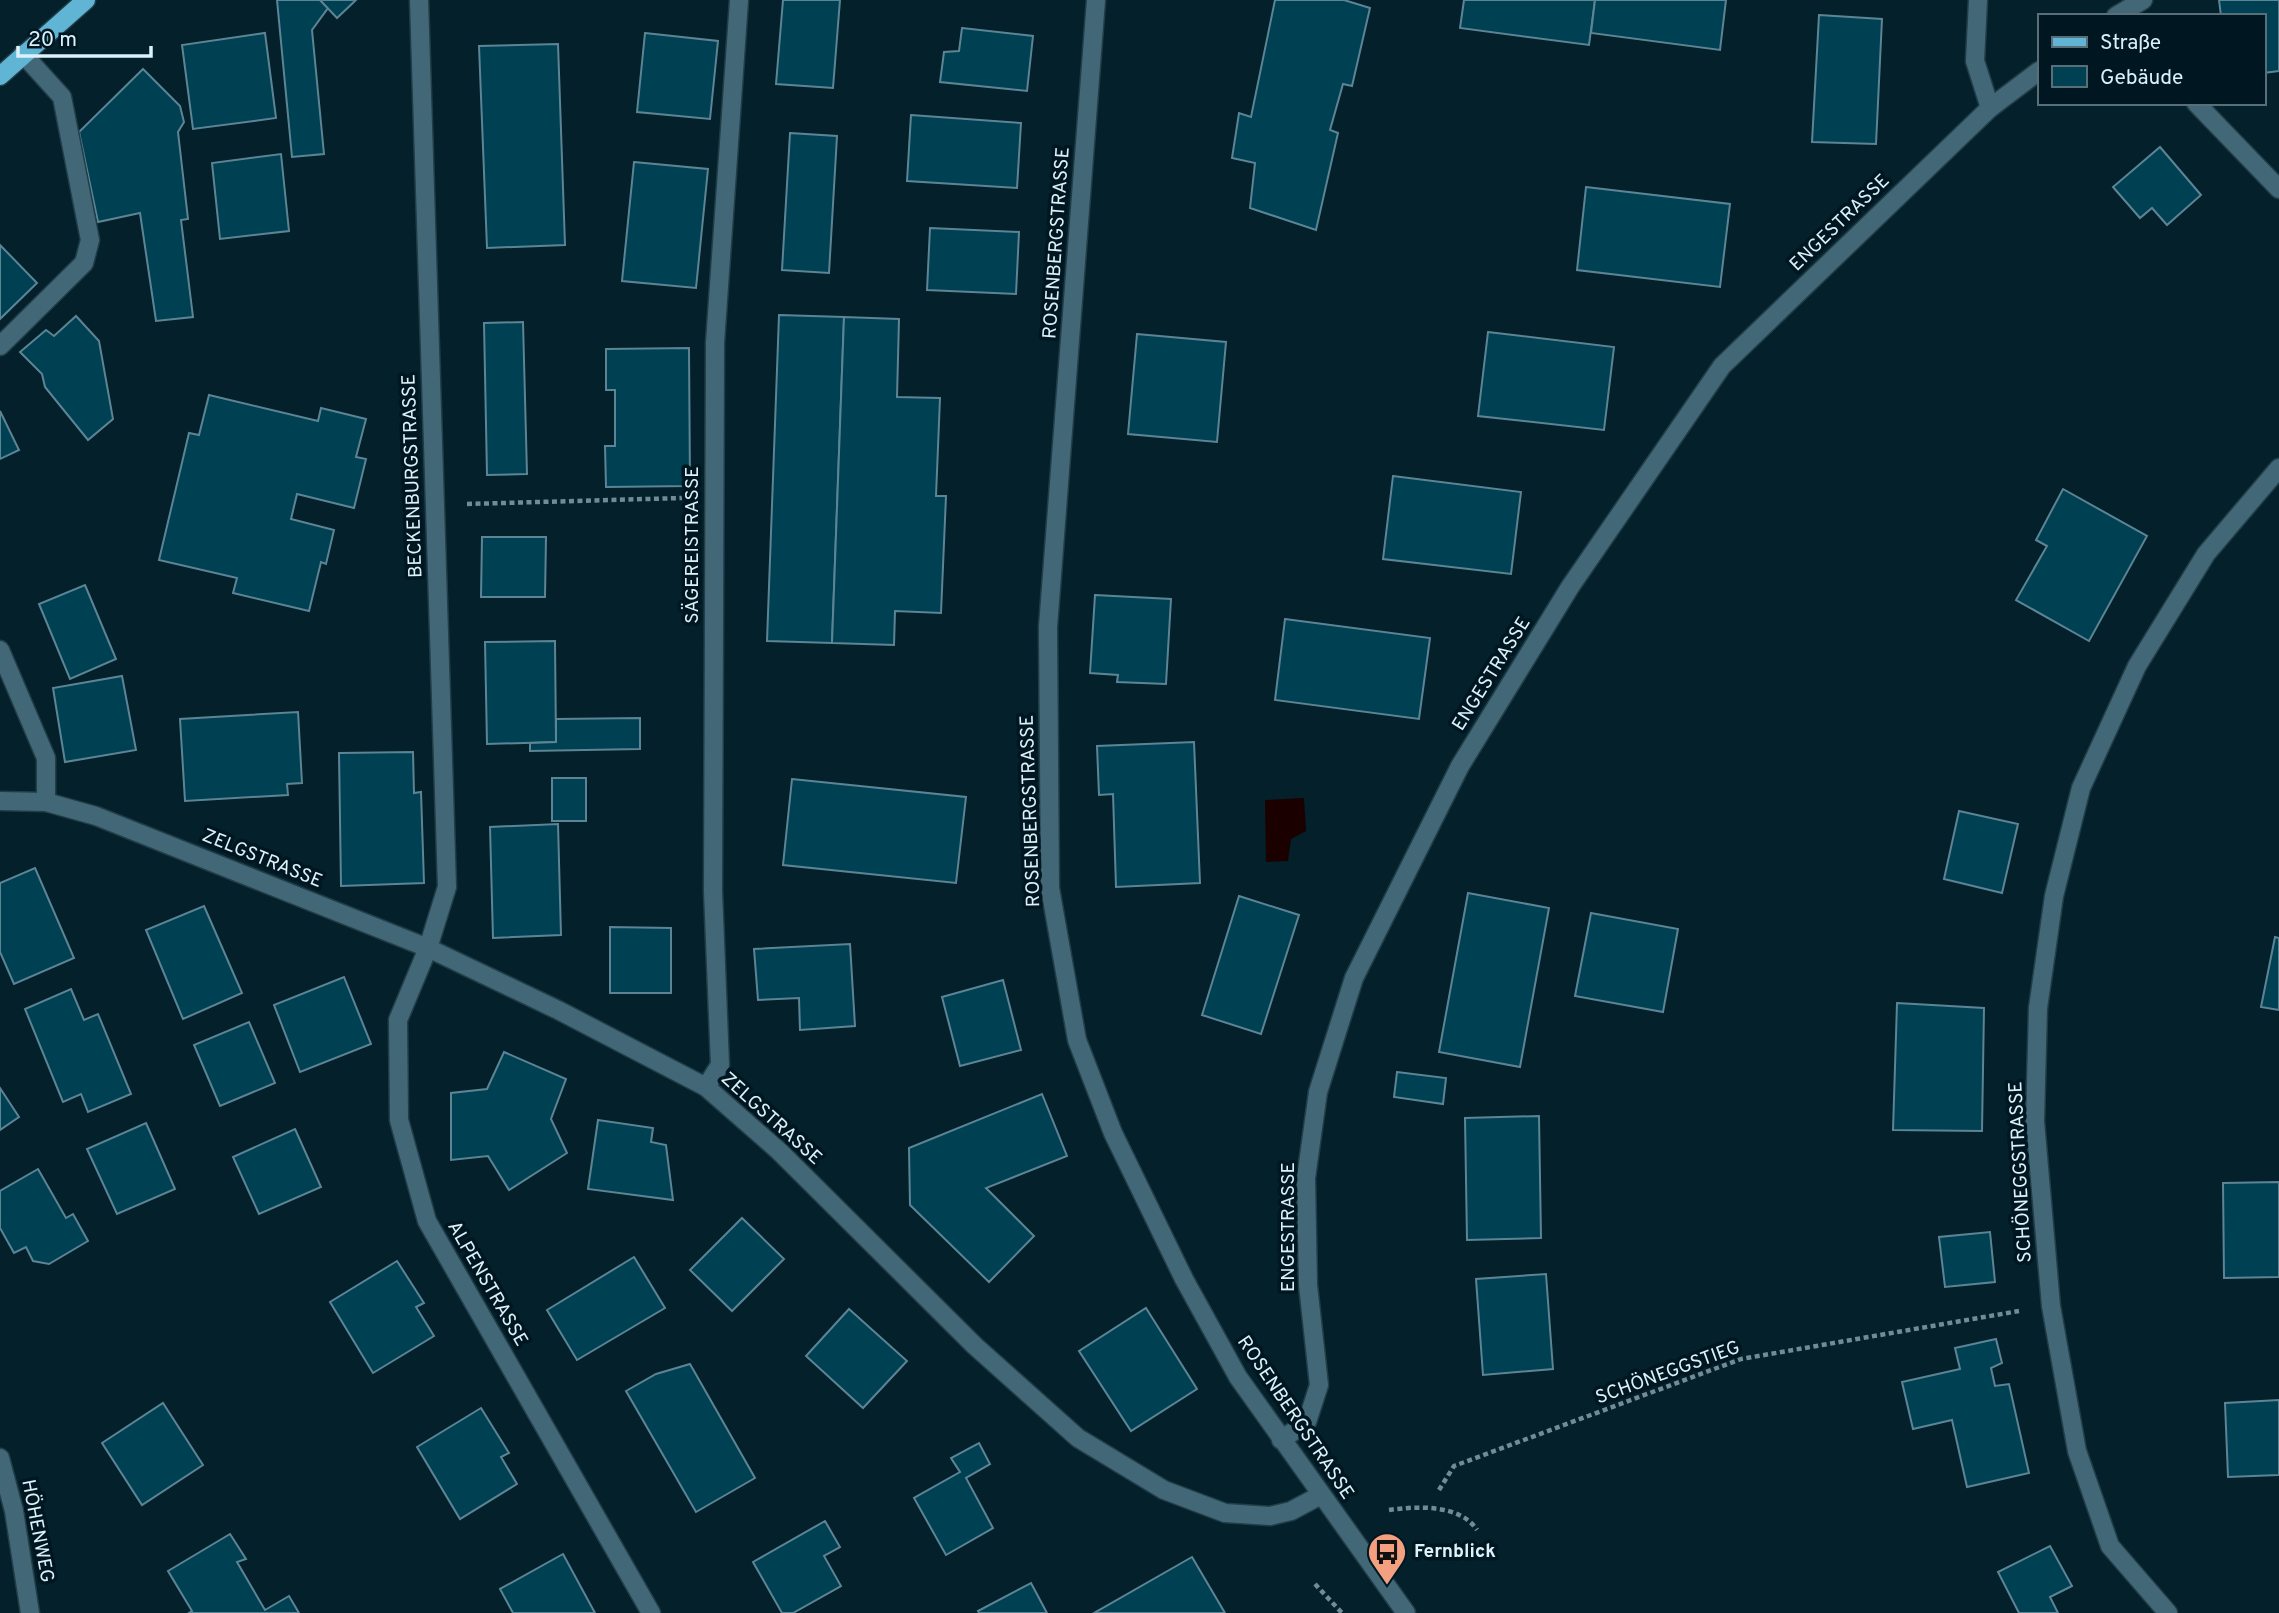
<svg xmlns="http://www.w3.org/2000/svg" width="2279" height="1613" viewBox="0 0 2279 1613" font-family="Overpass,sans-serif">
<rect width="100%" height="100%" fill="#03202b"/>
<!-- water -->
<polygon fill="#1b0000" points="1304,798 1306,831 1291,839 1288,861 1266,862 1265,800"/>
<!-- building -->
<g fill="#004053" stroke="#5d8494" stroke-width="2">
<polygon points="277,0 320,0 328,8 312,30 324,154 292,157"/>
<polygon points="320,0 356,0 337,18"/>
<polygon points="783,0 840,0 833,88 776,84"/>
<polygon points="1275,0 1344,0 1370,8 1352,86 1343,84 1330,130 1338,133 1316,230 1250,208 1255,163 1232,158 1239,113 1251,117"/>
<polygon points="1464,0 1595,0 1589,45 1460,28"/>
<polygon points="1595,0 1726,0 1720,50 1591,33"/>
<polygon points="2219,0 2279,0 2279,71 2263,73 2263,16 2221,16"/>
<polygon points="1819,15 1882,19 1876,144 1812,142"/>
<polygon points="962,28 1033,36 1027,91 940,82 944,52 959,51"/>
<polygon points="265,33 276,118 193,129 182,45"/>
<polygon points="645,33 718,41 710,119 637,112"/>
<polygon points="558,44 565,245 487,248 479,46"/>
<polygon points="143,69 180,106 184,122 178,132 188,219 181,220 193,317 156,321 140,213 98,222 79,132"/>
<polygon points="911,115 1021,123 1017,188 907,181"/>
<polygon points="790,133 837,136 829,273 782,270"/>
<polygon points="2160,147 2201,195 2167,225 2152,208 2140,218 2113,187"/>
<polygon points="281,154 289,231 220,239 212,163"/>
<polygon points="634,162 708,169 696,288 622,281"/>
<polygon points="1586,187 1730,204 1720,287 1577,270"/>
<polygon points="930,228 1019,232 1016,294 927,290"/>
<polygon points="0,245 37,283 0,319"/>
<polygon points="779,315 844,317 832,643 767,641"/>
<polygon points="76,316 99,341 113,419 88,440 45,387 42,374 20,352 46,330 54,336"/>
<polygon points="844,317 899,319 897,397 940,398 936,496 946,496 941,613 895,611 894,645 832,643"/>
<polygon points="523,322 527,474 487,475 484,323"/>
<polygon points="1488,332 1614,347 1604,430 1478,416"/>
<polygon points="1137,334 1226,342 1217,442 1128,434"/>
<polygon points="689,348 690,486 606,487 605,446 615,446 615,390 606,390 606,349"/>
<polygon points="209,395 318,421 321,408 366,419 356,457 366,459 354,508 297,494 291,519 334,530 326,564 321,562 309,611 233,593 237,578 159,560 189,433 199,435"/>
<polygon points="0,411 19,450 0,459"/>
<polygon points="1393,476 1521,492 1511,574 1383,559"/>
<polygon points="2063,489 2147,536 2089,641 2016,600 2047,546 2036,540"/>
<polygon points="482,537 546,537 545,597 481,597"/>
<polygon points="85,585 116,659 70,679 39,604"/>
<polygon points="1095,595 1171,599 1166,684 1117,682 1118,675 1090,673"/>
<polygon points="1285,619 1430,638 1419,719 1275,700"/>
<polygon points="555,641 556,742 487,744 485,642"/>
<polygon points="122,676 136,750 65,762 53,688"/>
<polygon points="298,712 302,783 287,784 288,795 185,801 180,719"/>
<polygon points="640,718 640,749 530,751 530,743 556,742 556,719"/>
<polygon points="1194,742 1200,883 1116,887 1113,794 1099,795 1097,746"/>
<polygon points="413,752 414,793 421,792 424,883 341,886 339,753"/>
<rect x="552" y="778" width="34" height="43"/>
<polygon points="792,779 966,797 956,883 783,865"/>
<polygon points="1959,811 2018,824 2002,893 1944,879"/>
<polygon points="558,824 561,935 493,938 490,827"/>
<polygon points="35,868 74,958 14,984 0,952 0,883"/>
<polygon points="1468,893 1549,908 1520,1067 1439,1052"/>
<polygon points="1239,896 1299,915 1261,1034 1202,1015"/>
<polygon points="204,906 242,993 183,1019 146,930"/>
<polygon points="1591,913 1678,929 1663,1012 1575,996"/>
<polygon points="610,927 671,928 671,993 610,993"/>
<polygon points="2275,937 2279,938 2279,1010 2261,1007"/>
<polygon points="850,944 855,1026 800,1030 799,998 758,1000 754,949"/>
<polygon points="344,977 371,1044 300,1072 274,1005"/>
<polygon points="1003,980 1021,1050 960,1066 942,997"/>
<polygon points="71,989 84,1020 98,1014 131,1094 88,1112 81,1094 63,1102 25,1009"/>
<polygon points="1897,1003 1984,1008 1982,1131 1893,1130"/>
<polygon points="249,1022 275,1083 220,1106 194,1045"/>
<polygon points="504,1052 566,1079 551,1119 567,1153 509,1190 488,1156 451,1160 451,1093 487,1089"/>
<polygon points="1397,1072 1446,1078 1443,1104 1394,1097"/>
<polygon points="0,1088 19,1117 0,1130"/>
<polygon points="1042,1094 1067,1156 986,1188 1034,1236 989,1282 910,1205 909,1148"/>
<polygon points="1539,1116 1541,1238 1467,1240 1465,1118"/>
<polygon points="598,1120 653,1128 651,1142 666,1145 673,1200 588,1189"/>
<polygon points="146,1123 175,1189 117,1214 87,1149"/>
<polygon points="295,1129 321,1187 259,1214 233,1157"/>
<polygon points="38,1169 66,1218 73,1214 88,1241 49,1264 33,1261 26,1247 14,1253 0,1228 0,1191"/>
<polygon points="2279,1182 2279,1277 2224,1278 2223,1183"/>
<polygon points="742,1218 784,1259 732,1311 690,1270"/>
<polygon points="1990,1232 1995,1282 1945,1287 1939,1237"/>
<polygon points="634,1257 665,1308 577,1360 547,1310"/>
<polygon points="397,1261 424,1303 416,1307 434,1336 373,1373 330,1302"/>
<polygon points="1546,1274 1553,1369 1483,1375 1476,1279"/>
<polygon points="1146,1308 1197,1389 1131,1431 1079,1351"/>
<polygon points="849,1309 907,1361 863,1408 806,1356"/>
<polygon points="1996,1339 2002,1363 1991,1368 1995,1386 2009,1384 2029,1473 1967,1487 1952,1420 1913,1429 1902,1382 1960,1369 1955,1348"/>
<polygon points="690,1364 755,1478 696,1512 626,1391 656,1374"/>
<polygon points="2279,1400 2279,1475 2228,1477 2225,1403"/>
<polygon points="163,1403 203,1465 142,1505 102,1443"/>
<polygon points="481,1408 509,1453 501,1457 517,1484 460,1519 417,1447"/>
<polygon points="979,1443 990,1464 966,1478 993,1528 946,1555 914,1498 960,1472 951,1458"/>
<polygon points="825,1521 840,1547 824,1556 841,1586 793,1613 782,1613 753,1562"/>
<polygon points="230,1534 246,1559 237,1562 265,1610 289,1596 299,1613 189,1613 192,1611 168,1571"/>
<polygon points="2050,1546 2072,1586 2050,1597 2058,1613 2019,1613 1998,1572"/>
<polygon points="563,1554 595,1613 513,1613 500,1589"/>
<polygon points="1192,1557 1225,1613 1094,1613"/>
<polygon points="1031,1583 1047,1613 979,1613 978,1611"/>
</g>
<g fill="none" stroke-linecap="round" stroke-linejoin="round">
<!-- service casing -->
<g stroke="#213d48" stroke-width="21">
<g id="service">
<polyline points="0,346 84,263 90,240 62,97 23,54"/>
<polyline points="0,650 46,758 46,802"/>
</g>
</g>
<!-- minor casing -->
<g stroke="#213d48" stroke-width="21">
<g id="minor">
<polyline points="419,0 447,887 428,948 398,1020 399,1120 427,1221 651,1613"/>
<polyline points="1978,0 1975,61 1990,108"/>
<polyline points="2196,103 2279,189"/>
<polyline points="0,801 46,802 96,816 428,948 558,1010 706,1087 779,1151 975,1346 1078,1438 1164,1490 1225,1513 1270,1516 1291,1511 1321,1495"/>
<polyline points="706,1087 720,1065 713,891 715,343 739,0"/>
<polyline points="0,1458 14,1511 30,1613"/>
<polyline points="2168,1613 2110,1546 2077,1451 2051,1306 2035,1121 2038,1008 2054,896 2081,788 2137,666 2206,554 2279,468"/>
</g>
</g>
<!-- tertiary casing -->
<g stroke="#213d48" stroke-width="21">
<g id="tertiary">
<polyline points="1096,0 1048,627 1050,888 1077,1040 1113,1133 1184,1279 1238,1377 1406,1613"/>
<polyline points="2116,16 2143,0"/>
<polyline points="1281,1440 1307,1422 1319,1385 1308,1285 1306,1178 1318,1092 1354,978 1460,766 1570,587 1722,366 1990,108 2039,71"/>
</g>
</g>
<!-- primary casing -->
<g stroke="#213d48" stroke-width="21">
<polyline id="primary" points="0,76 86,0"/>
</g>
<!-- path -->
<g stroke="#728b95" stroke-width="4.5" stroke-dasharray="5 3.5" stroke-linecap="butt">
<polyline points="467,504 682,498"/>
<polyline points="1439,1490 1454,1466 1741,1359 2019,1311"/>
<path d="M1389 1510C1417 1506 1460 1504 1477 1530"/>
<polyline points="1315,1584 1342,1613"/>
</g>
<!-- service -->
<use href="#service" stroke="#426877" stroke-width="18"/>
<!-- minor -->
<use href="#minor" stroke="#426877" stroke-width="18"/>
<!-- tertiary -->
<use href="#tertiary" stroke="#426877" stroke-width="18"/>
<!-- primary -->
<use href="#primary" stroke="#60b4d4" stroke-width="18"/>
</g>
<!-- icons -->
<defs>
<g id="bus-pin" transform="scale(2.0125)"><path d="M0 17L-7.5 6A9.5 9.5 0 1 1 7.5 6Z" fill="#f2a080" stroke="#001721"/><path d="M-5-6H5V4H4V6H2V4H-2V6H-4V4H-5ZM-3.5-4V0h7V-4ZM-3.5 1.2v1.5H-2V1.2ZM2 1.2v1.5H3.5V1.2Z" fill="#111"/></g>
</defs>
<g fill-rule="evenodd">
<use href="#bus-pin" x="1387" y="1552"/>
</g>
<g text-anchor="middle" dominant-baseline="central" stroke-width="7" stroke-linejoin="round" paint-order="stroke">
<!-- street labels -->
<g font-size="19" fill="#dcf1fa" stroke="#001721">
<text transform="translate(1840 223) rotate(-44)">ENGESTRASSE</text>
<text transform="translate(1057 243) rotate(-86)">ROSENBERGSTRASSE</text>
<text transform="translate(413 476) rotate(-92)">BECKENBURGSTRASSE</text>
<text transform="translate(693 545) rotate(-90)">SÄGEREISTRASSE</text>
<text transform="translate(1492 674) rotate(-58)">ENGESTRASSE</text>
<text transform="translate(1031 811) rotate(-92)">ROSENBERGSTRASSE</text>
<text transform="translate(262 859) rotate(22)">ZELGSTRASSE</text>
<text transform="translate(771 1119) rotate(42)">ZELGSTRASSE</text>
<text transform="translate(2021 1172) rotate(-93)">SCHÖNEGGSTRASSE</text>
<text transform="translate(1289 1227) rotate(-90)">ENGESTRASSE</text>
<text transform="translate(487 1284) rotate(60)">ALPENSTRASSE</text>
<text transform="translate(1668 1373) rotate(-20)">SCHÖNEGGSTIEG</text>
<text transform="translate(1295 1418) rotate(56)">ROSENBERGSTRASSE</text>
<text transform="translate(37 1531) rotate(79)">HÖHENWEG</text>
</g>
<!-- poi labels -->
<g font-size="19" font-weight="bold" fill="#dcf1fa" stroke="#001721" text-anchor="start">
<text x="1414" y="1552">Fernblick</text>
</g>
</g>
<!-- legend -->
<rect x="2038" y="14" width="228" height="91" fill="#001721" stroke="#586e78" stroke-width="2"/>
<rect x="2052" y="37" width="35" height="10" fill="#60b4d4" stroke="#586e78" stroke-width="2"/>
<text x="2100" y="49" font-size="21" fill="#dcf1fa">Straße</text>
<rect x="2052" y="66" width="35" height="21" fill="#004053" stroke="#586e78" stroke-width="2"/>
<text x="2100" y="84" font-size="21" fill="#dcf1fa">Gebäude</text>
<!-- scale -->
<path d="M18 46v10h133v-10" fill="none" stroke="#dcf1fa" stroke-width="3.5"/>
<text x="28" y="46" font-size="21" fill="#dcf1fa" stroke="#001721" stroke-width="5" paint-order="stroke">20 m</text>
</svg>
